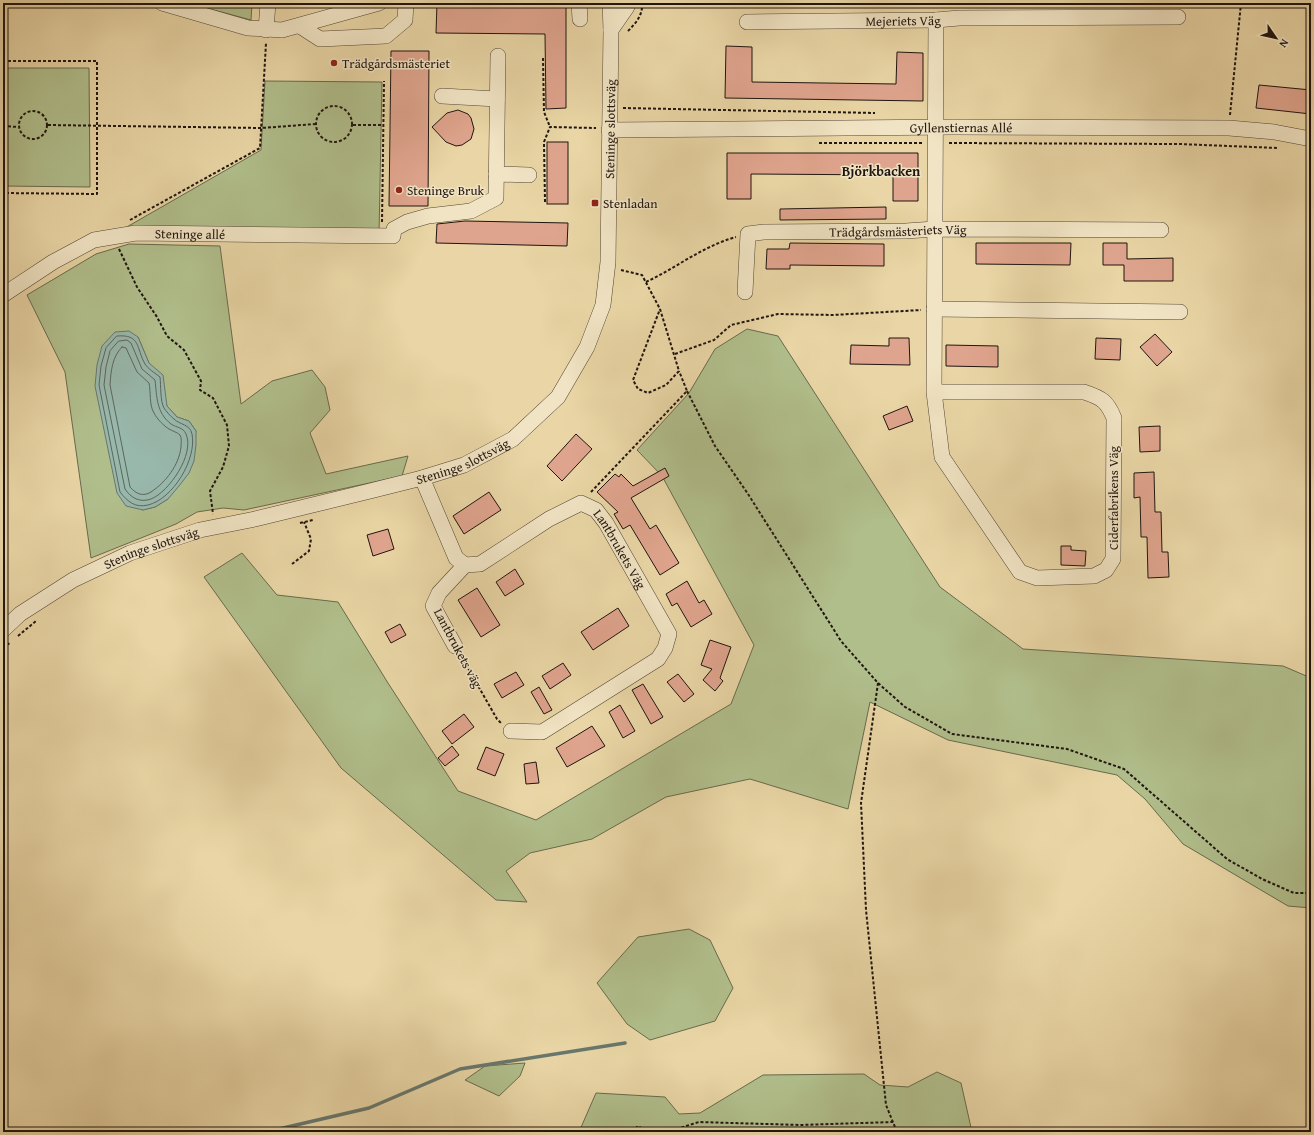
<svg xmlns="http://www.w3.org/2000/svg" width="1314" height="1135" viewBox="0 0 1314 1135" font-family="'Gentium Book Plus',serif">
<rect width="100%" height="100%" fill="#e9d5a5"/>
<filter id="stains"><feTurbulence type="fractalNoise" baseFrequency=".005" numOctaves="4"/><feColorMatrix values="0 0 0 0 .2 0 0 0 0 .09 0 0 0 0 .02 0 0 0 .5 -.17"/></filter>
<radialGradient id="worn" r=".72"><stop offset=".6" stop-color="#630" stop-opacity="0"/><stop offset="1" stop-color="#630" stop-opacity=".3"/></radialGradient>
<!-- green -->
<g fill="#b0be8b" stroke="#686a4d" fill-rule="evenodd">
<polygon points="188,3 252,3 251,20"/>
<polygon points="3,68 89,68 90,187 3,186"/>
<polygon points="265,81 382,82 379,234 118,232 261,150"/>
<path d="M129 244 220 246 241 404 272 381 312 370 325 387 330 410 310 433 326 474 408 456 402 476 244 510 223 508 197 512 176 524 91 558 65 372 27 295 96 254ZM138 337 167 406 177 417 189 421 196 431 168 499 155 507 142 510Z"/>
<polygon points="747,329 778,336 940,587 1023,649 1283,666 1311,678 1311,908 1288,906 1183,844 1145,799 1117,775 948,740 870,702 848,809 750,779 666,797 592,839 530,853 506,871 527,902 496,900 341,768 204,577 242,553 277,595 338,602 388,683 458,791 536,820 731,704 754,645 662,476 637,450 689,393 715,349"/>
<polygon points="689,929 710,940 733,988 715,1021 650,1040 627,1024 597,983 638,937"/>
<polygon points="525,1063 520,1076 499,1096 465,1080 485,1066"/>
<polygon points="937,1072 961,1083 972,1132 579,1132 596,1093 665,1097 679,1114 700,1113 763,1075 864,1074 880,1085 908,1087"/>
</g>
<!-- water -->
<polygon fill="#98b8ac" stroke="#68776d" points="129,331 138,337 149,363 163,375 167,406 177,417 189,421 196,431 196,445 194,461 189,473 179,486 168,499 155,507 143,510 126,506 117,493 95,386 97,365 102,346 115,332"/>
<g fill="none" stroke-linecap="round" stroke-linejoin="round">
<!-- shore -->
<g stroke="#5c665e" stroke-width="1">
<path d="M117 336C141 334 136 348 145 364 148 369 155 373 160 377 161 385 160 401 164 408 166 411 171 417 174 419 180 425 190 424 192 434 197 459 173 499 148 505 135 508 128 502 120 492L99 385 101 366 106 348Z"/>
<path d="M119 341 127 340 131 343 142 369 155 380C157 397 156 412 171 424 177 428 183 427 186 434 195 454 169 492 151 499 140 503 131 498 125 489L104 385 106 367 110 351Z"/>
<path d="M122 347 126 348 137 372 149 383C151 392 149 405 154 413 157 419 164 426 169 429 172 431 177 432 180 435 182 438 181 443 181 447 179 465 166 482 151 492 143 497 136 494 130 487L110 385C111 371 112 357 122 347Z"/>
</g>
<!-- stream -->
<polyline stroke="#68776d" stroke-width="3.5" points="266,1132 369,1108 460,1069 625,1043"/>
</g>
<!-- building -->
<g fill="#dfa48d" stroke="#20150f">
<polygon points="437,3 566,3 566,108 546,109 545,34 436,33"/>
<polygon points="726,46 752,47 752,82 896,84 897,52 923,53 923,101 725,98"/>
<polygon points="391,51 429,51 428,206 389,206"/>
<polygon points="1259,85 1311,90 1311,114 1256,108"/>
<polygon points="458,110 468,114 471,118 474,129 471,139 462,145 456,146 446,142 432,127 447,113"/>
<rect x="547" y="142" width="21" height="62"/>
<polygon points="727,153 918,153 918,201 893,201 893,175 751,174 751,199 727,199"/>
<polygon points="886,207 886,219 780,220 780,209"/>
<polygon points="465,221 568,223 567,246 436,243 437,224"/>
<polygon points="790,243 884,244 884,266 790,265 790,269 766,269 767,249 789,249"/>
<polygon points="976,243 1071,243 1070,265 976,264"/>
<polygon points="1103,243 1127,243 1127,259 1173,258 1173,281 1124,281 1124,265 1103,265"/>
<polygon points="1155,334 1172,352 1157,366 1140,347"/>
<polygon points="889,338 909,338 910,365 850,364 851,345 889,346"/>
<polygon points="1096,338 1121,339 1120,360 1095,359"/>
<polygon points="946,345 998,346 998,367 946,366"/>
<polygon points="907,406 913,421 889,430 883,416"/>
<polygon points="1160,426 1160,451 1140,452 1139,427"/>
<polygon points="576,434 592,449 562,481 547,466"/>
<polygon points="665,468 669,476 631,498 650,529 656,525 679,563 660,575 630,525 623,529 614,514 618,512 597,492 615,474 619,477 621,474 633,486"/>
<polygon points="1154,472 1155,512 1161,512 1162,552 1168,552 1169,577 1148,578 1147,537 1141,537 1140,497 1134,498 1134,473"/>
<polygon points="489,492 501,510 464,534 453,516"/>
<polygon points="388,529 394,549 373,556 367,535"/>
<polygon points="1061,546 1071,546 1071,550 1086,551 1085,566 1061,565"/>
<polygon points="515,569 524,584 505,596 496,582"/>
<polygon points="687,581 699,603 704,600 712,614 691,627 677,603 672,606 666,594"/>
<polygon points="477,588 500,625 481,637 458,600"/>
<polygon points="618,608 629,626 593,650 581,632"/>
<polygon points="400,624 406,635 391,643 385,632"/>
<polygon points="710,640 731,647 720,678 723,681 715,691 703,680 712,669 701,665"/>
<polygon points="563,663 571,675 550,689 542,676"/>
<polygon points="516,672 524,685 502,698 494,684"/>
<polygon points="678,674 694,694 684,702 667,682"/>
<polygon points="643,684 663,717 651,724 632,690"/>
<polygon points="539,687 552,710 544,714 531,692"/>
<polygon points="620,705 635,731 623,738 609,712"/>
<polygon points="464,714 474,727 452,744 442,731"/>
<polygon points="592,726 605,746 567,767 556,748"/>
<polygon points="452,746 459,755 445,766 438,758"/>
<polygon points="486,747 504,754 495,776 477,769"/>
<polygon points="536,762 539,783 526,784 524,764"/>
</g>
<g fill="none" stroke-linecap="round" stroke-linejoin="round">
<!-- minor casing -->
<g stroke="#524534" stroke-width="16">
<g id="minor">
<polyline points="162,3 248,28 282,30 379,3"/>
<polyline points="579,3 580,19"/>
<polyline points="610,3 611,30"/>
<path id="s1" d="M747 22 936 20 959 18 1178 17"/>
<polyline points="300,26 320,39 386,36 405,20 406,3"/>
<polyline points="266,30 268,3"/>
<polyline points="442,96 497,99"/>
<path id="s2" d="M609 130 953 127 1229 128 1274 132 1311 139"/>
<polyline points="496,174 529,175"/>
<path id="s3" d="M745 292 748 234 764 232 906 231 935 229 1161 230"/>
<path id="s4" d="M3 295 53 262 94 240 136 233 393 236 394 229 407 222 428 216 471 211 496 198 498 56"/>
<polyline points="934,309 1180,312"/>
<path d="M934 392H1084C1102 398 1107 401 1114 418L1113 559 1106 570 1094 576 1037 578 1020 572 942 457 934 392 936 20"/>
<path id="s5" d="M422 478 456 558 465 565 480 564 549 519 581 503 596 510 606 523 669 634 665 648 658 659 542 732 511 731"/>
<path id="s6" d="M3 630 20 614 73 580 130 553 200 530 255 519 370 491 422 478 464 465 513 439 558 397 587 347 603 305 608 262 611 30 627 7"/>
<polyline points="455,646 433,606 439,593 465,565"/>
</g>
</g>
<!-- path -->
<g stroke="#20150f" stroke-width="2" stroke-dasharray="3 2" stroke-linecap="butt">
<path d="M628 31C636 23 643 15 642 3"/>
<polyline points="543,58 544,112 550,127"/>
<polyline points="3,61 97,61 97,194 3,193"/>
<circle cx="334" cy="124" r="18"/>
<polyline points="623,108 875,113"/>
<circle cx="33" cy="125" r="14"/>
<polyline points="1230,115 1241,3"/>
<polyline points="48,125 261,128 316,124"/>
<polyline points="353,125 384,125"/>
<polyline points="3,126 18,127"/>
<polyline points="819,143 923,143"/>
<polyline points="949,143 1179,144 1278,148"/>
<polyline points="545,202 544,142 550,127 596,128"/>
<polyline points="130,220 260,148 266,43"/>
<polyline points="382,222 384,81"/>
<polyline points="119,249 137,287 157,317 167,336 184,350 201,381 200,390 213,398 227,425 229,446 223,467 210,491 213,514"/>
<polyline points="621,270 642,275 660,309 679,371 666,385 648,393 638,389 633,380 660,309"/>
<path d="M646 282C676 268 703 246 736 237"/>
<polyline points="675,354 714,340 731,325 778,314 833,315 921,310"/>
<polyline points="687,391 715,446 748,494 841,641 878,683 905,707 952,734 1067,749 1124,769 1227,859 1262,879 1294,893 1311,893"/>
<polyline points="591,492 687,391 679,371"/>
<polyline points="300,523 313,520"/>
<polyline points="292,564 309,551 311,539 304,522"/>
<polyline points="18,636 36,621"/>
<polyline points="3,648 11,642"/>
<polyline points="461,656 497,719 501,723"/>
<polyline points="878,683 861,803 866,910 886,1105 897,1132"/>
<polyline points="632,1132 638,1126 648,1132"/>
<polyline points="667,1132 699,1122 800,1125 893,1122"/>
</g>
<!-- minor -->
<use href="#minor" stroke="#f1e4c4" stroke-width="15"/>
</g>
<!-- markers -->
<g fill="#8f2418" stroke="#f1e4c4" stroke-width="1.5">
<circle cx="334" cy="63" r="4"/>
<circle cx="399" cy="190" r="4"/>
<rect x="591" y="199" width="8" height="8" rx="2"/>
</g>
<g text-anchor="middle" dominant-baseline="central" stroke-width="3" stroke-linejoin="round" paint-order="stroke">
<!-- street labels -->
<g font-size="13" fill="#20150f" stroke="#f1e4c4">
<text stroke="none"><textPath href="#s1" startOffset="156">Mejeriets Väg</textPath></text>
<text stroke="none"><textPath href="#s2" startOffset="352">Gyllenstiernas Allé</textPath></text>
<text stroke="none"><textPath href="#s6" startOffset="891">Steninge slottsväg</textPath></text>
<text stroke="none"><textPath href="#s3" startOffset="208">Trädgårdsmästeriets Väg</textPath></text>
<text stroke="none"><textPath href="#s4" startOffset="203">Steninge allé</textPath></text>
<text stroke="none"><textPath href="#s6" startOffset="495">Steninge slottsväg</textPath></text>
<text transform="translate(1113 498) rotate(-90)">Ciderfabrikens Väg</text>
<text stroke="none"><textPath href="#s6" startOffset="171">Steninge slottsväg</textPath></text>
<text stroke="none"><textPath href="#s5" startOffset="294">Lantbrukets Väg</textPath></text>
<text transform="translate(458 648) rotate(62)">Lantbrukets väg</text>
</g>
<!-- poi labels -->
<g font-size="13" fill="#20150f" stroke="#f1e4c4" text-anchor="start">
<text x="342" y="63">Trädgårdsmästeriet</text>
<text x="407" y="190">Steninge Bruk</text>
<text x="603" y="203">Stenladan</text>
</g>
<!-- neighbourhood labels -->
<g font-size="14" font-weight="bold" fill="#20150f" stroke="#f1e4c4">
<text x="881" y="171">Björkbacken</text>
</g>
</g>
<!-- margin -->
<rect width="1314" height="1135" fill="none" stroke="#e9d5a5" stroke-width="16"/>
<rect x="4" y="4" width="1306" height="1127" fill="none" stroke="#20150f" stroke-width="2"/>
<rect x="8" y="8" width="1298" height="1119" fill="none" stroke="#20150f"/>
<!-- north arrow -->
<g transform="translate(1276 38) rotate(124)" stroke="#f1e4c4" stroke-width="3" paint-order="stroke">
<path d="M0-3L7 15L0 10L-7 15Z" fill="#20150f"/>
<text y="-6" font-size="11" font-weight="bold" text-anchor="middle" fill="#20150f">N</text>
</g>
<rect width="100%" height="100%" filter="url(#stains)"/>
<rect width="100%" height="100%" fill="url(#worn)"/>
</svg>
